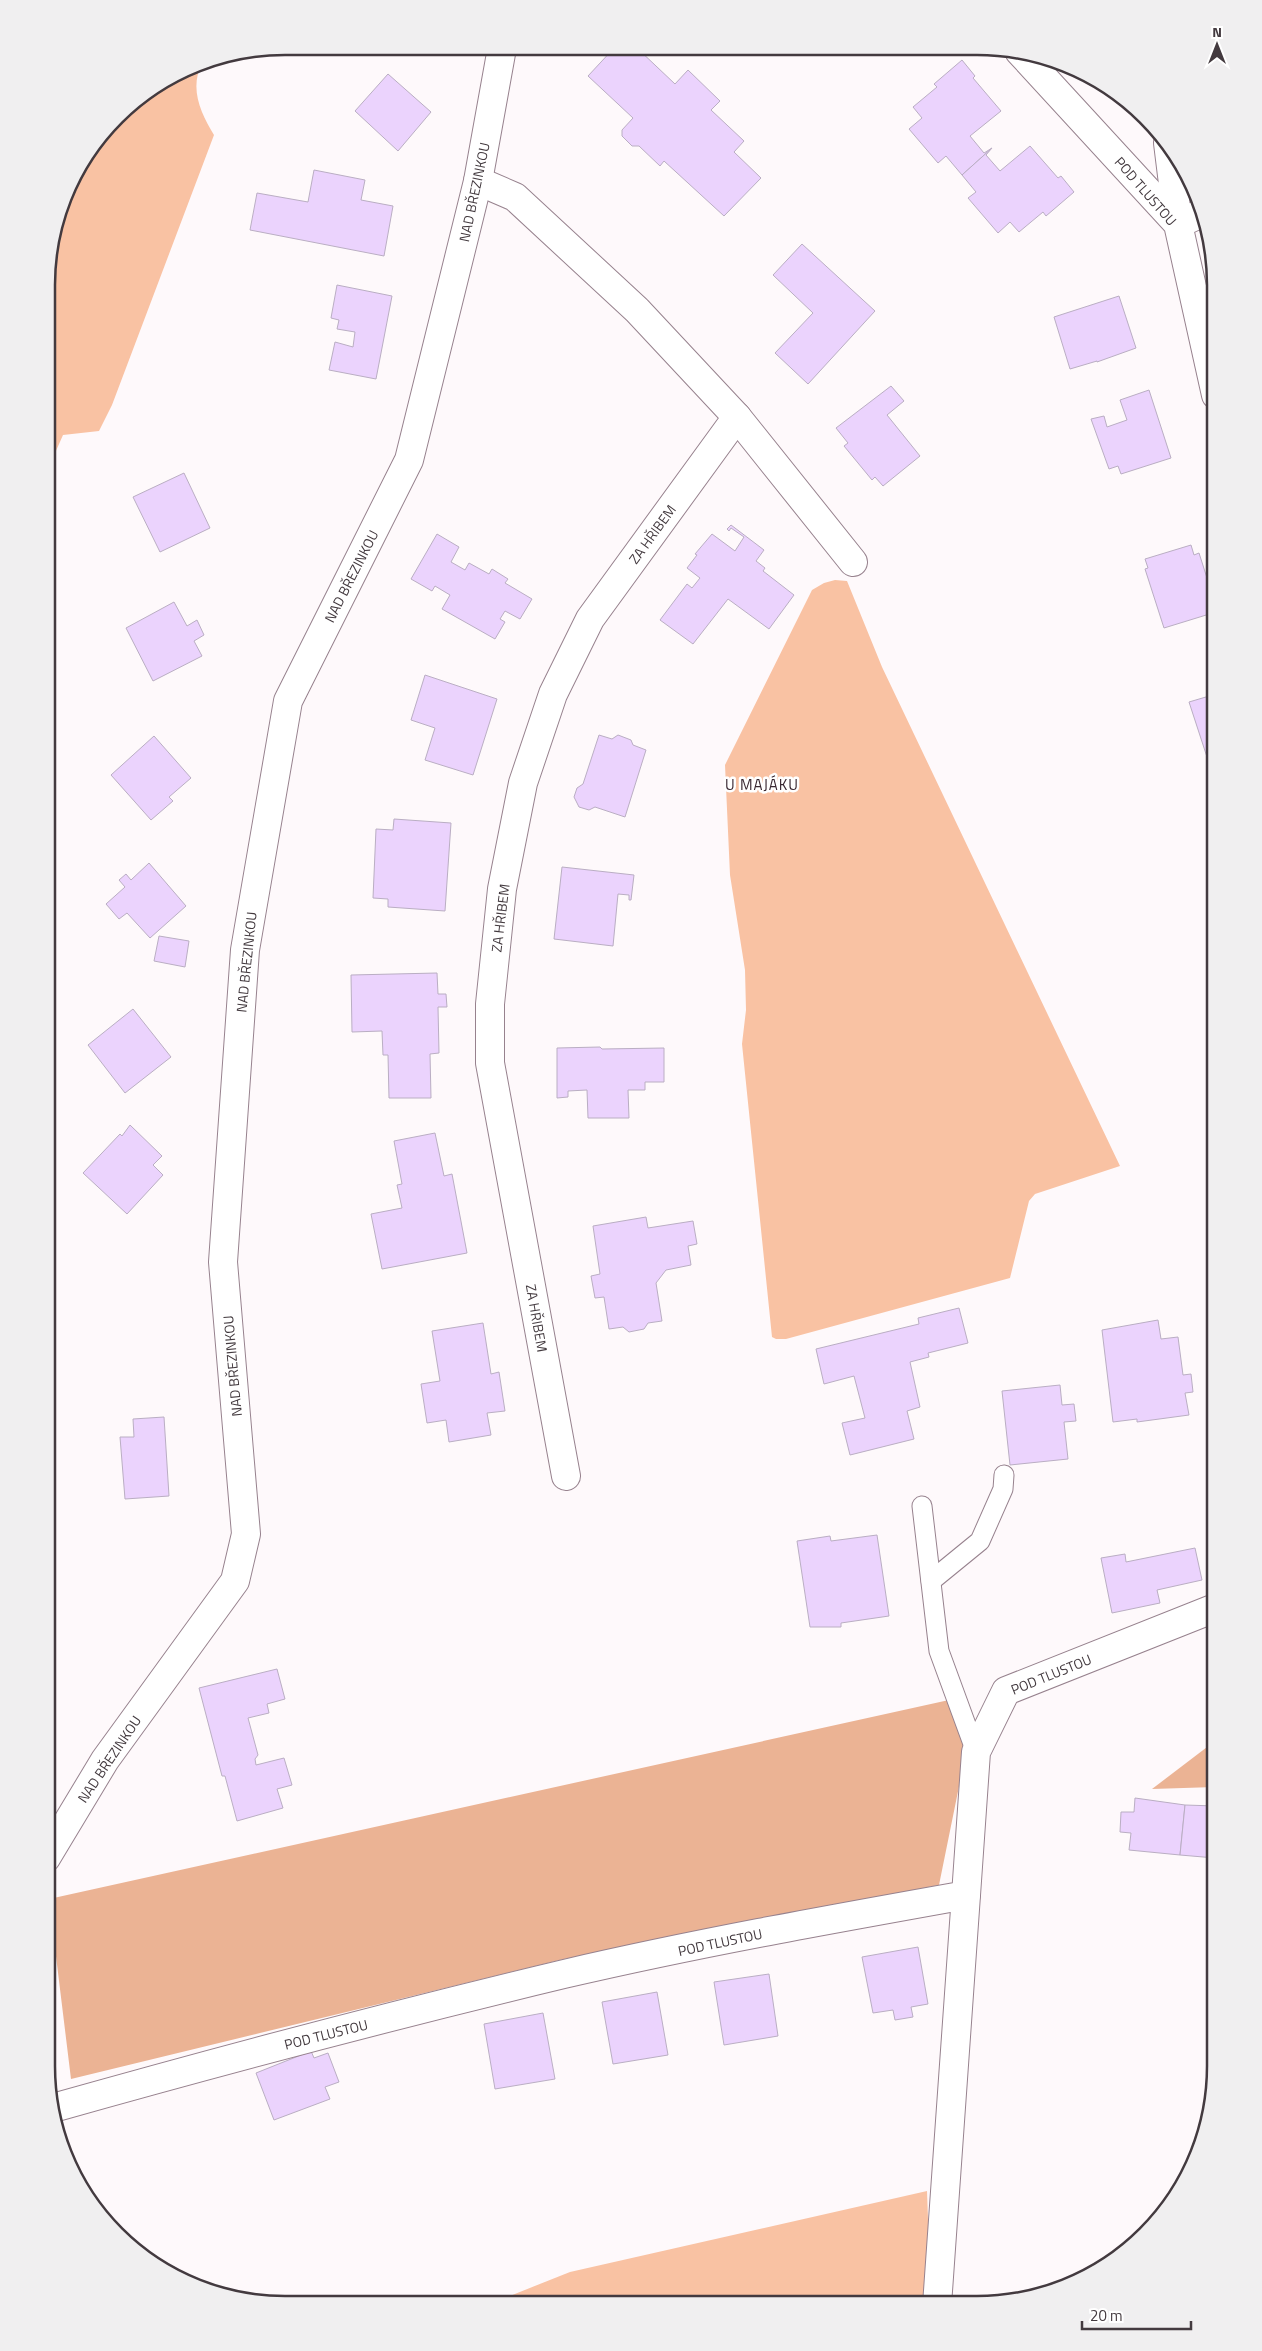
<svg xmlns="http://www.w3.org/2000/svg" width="1262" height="2351" viewBox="0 0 1262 2351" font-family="'Titillium Web',sans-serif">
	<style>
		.green { fill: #f9c2a3 }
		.forest { fill: #ebb394 }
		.building { fill: #ebd3fd; stroke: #baaec3 }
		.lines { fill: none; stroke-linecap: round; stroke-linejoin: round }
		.lane-casing { stroke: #97828e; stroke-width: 21 }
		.street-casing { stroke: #97828e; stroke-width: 30 }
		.lane { stroke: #fff; stroke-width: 19 }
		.street { stroke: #fff; stroke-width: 28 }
		.labels { text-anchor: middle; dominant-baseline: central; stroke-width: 5; stroke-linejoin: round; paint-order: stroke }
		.street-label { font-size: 14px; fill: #433a3f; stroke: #fff }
		.neighbourhood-label { font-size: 15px; letter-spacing: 1px; fill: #382731; stroke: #fff }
		.rim { fill: none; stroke: #433a3f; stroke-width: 2.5 }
	</style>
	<rect width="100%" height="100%" fill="#fef9fb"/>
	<g class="green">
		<path d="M 202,63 C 189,89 201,113 214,135 L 112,405 L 99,431 L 63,435 L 48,469 L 48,254 L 71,179 L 128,106 L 194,64 Z"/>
		<path d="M 835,580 L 847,581 L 882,667 L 1120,1166 L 1035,1194 L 1029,1201 L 1010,1278 L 786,1339 L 776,1339 L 772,1337 L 742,1044 L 746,1010 L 745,970 L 730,875 L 725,765 L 812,590 L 824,583 Z"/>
		<path d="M 927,2191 L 929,2247 L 926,2305 L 492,2303 L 570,2272 Z"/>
	</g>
	<g class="forest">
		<path d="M 949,1700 L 966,1752 L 939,1885 L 564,1959 L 71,2079 L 49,1899 Z"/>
		<path d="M 1215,1741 L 1215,1787 L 1152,1789 Z"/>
	</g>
	<g class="building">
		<path d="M 614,48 L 637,48 L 675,84 L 688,70 L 720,101 L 711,110 L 744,141 L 734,152 L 761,178 L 724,216 L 664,161 L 660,166 L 639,146 L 632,146 L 622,136 L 622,130 L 633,118 L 588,76 Z"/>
		<path d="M 962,60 L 975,76 L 973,78 L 1001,111 L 970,136 L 984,153 L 992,148 L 962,175 L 946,156 L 938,163 L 909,129 L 922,118 L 913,107 L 937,87 L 934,84 Z"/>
		<path d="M 388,74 L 431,112 L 398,151 L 355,111 Z"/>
		<path d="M 1030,146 L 1058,178 L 1061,176 L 1074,192 L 1046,216 L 1043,212 L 1019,232 L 1010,222 L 998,233 L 968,198 L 976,192 L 962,175 L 992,148 L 986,155 L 1000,171 Z"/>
		<path d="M 314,170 L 365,180 L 361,200 L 393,206 L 384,256 L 250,230 L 257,193 L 308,202 Z"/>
		<path d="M 802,244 L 875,311 L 808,384 L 775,353 L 813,313 L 773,275 Z"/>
		<path d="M 337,285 L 392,296 L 376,379 L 329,370 L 335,342 L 353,347 L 355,332 L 337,329 L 339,320 L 331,318 Z"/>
		<path d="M 1119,296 L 1136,348 L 1097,362 L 1097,361 L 1070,369 L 1054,317 Z"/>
		<path d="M 891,386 L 904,401 L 887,415 L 920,456 L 883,486 L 875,477 L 872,480 L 844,446 L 848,443 L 836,428 Z"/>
		<path d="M 1149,390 L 1171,458 L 1121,474 L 1118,466 L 1109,469 L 1091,419 L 1104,416 L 1107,427 L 1127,420 L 1120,400 Z"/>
		<path d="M 184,473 L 210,528 L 160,552 L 133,497 Z"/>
		<path d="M 731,525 L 764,550 L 756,561 L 765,568 L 763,571 L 794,595 L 769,629 L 728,599 L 693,644 L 660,620 L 687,584 L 692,588 L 700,578 L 687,568 L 697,555 L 695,554 L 712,534 L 735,551 L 744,537 L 731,528 L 729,531 L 727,529 Z"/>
		<path d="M 437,534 L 459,547 L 451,562 L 465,570 L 469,563 L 489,574 L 492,569 L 508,579 L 505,583 L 532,599 L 520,619 L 505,611 L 500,619 L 505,622 L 495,639 L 442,609 L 450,595 L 435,586 L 432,591 L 411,579 Z"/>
		<path d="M 1191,545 L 1194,555 L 1199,553 L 1216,606 L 1216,612 L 1164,628 L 1145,569 L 1148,568 L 1145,559 Z"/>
		<path d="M 174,602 L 187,626 L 197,620 L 204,635 L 194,641 L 202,656 L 153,681 L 126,628 Z"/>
		<path d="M 425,675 L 497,699 L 473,775 L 425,760 L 435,728 L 411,720 Z"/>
		<path d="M 1216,694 L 1216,755 L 1207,757 L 1189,702 Z"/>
		<path d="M 599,735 L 612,739 L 618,735 L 631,740 L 633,745 L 646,750 L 625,817 L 595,807 L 589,810 L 579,807 L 574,797 L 577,788 L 583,784 Z"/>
		<path d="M 154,736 L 191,778 L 169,797 L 173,801 L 151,820 L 111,775 Z"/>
		<path d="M 394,819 L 451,823 L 445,911 L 388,907 L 388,899 L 373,898 L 376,829 L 393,830 Z"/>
		<path d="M 149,863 L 186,906 L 150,938 L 127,913 L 119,919 L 106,904 L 125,887 L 119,880 L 126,874 L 131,880 Z"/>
		<path d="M 562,867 L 634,875 L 631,900 L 629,900 L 629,895 L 618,894 L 613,946 L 554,939 Z"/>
		<path d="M 159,936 L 189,941 L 185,967 L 154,961 Z"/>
		<path d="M 437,973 L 438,994 L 446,994 L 447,1007 L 438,1007 L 439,1053 L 430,1054 L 431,1098 L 389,1098 L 388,1055 L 383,1055 L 382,1031 L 352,1032 L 351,975 Z"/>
		<path d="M 133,1009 L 171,1057 L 125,1093 L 88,1045 Z"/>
		<path d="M 600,1047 L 602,1049 L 664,1048 L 664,1082 L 645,1082 L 645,1090 L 628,1090 L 629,1118 L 588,1118 L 587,1090 L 568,1091 L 568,1097 L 557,1098 L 557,1048 Z"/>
		<path d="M 130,1125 L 162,1156 L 153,1165 L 163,1175 L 127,1214 L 83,1173 L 120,1134 L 122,1136 Z"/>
		<path d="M 435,1133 L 444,1176 L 452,1174 L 467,1253 L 382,1269 L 371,1214 L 402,1208 L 397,1185 L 402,1184 L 394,1141 Z"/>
		<path d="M 646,1217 L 648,1228 L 693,1221 L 697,1244 L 688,1246 L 691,1265 L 666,1270 L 656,1283 L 662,1321 L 648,1323 L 644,1329 L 629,1332 L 623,1327 L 609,1329 L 604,1297 L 595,1298 L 591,1276 L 600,1274 L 593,1226 Z"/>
		<path d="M 959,1308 L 968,1343 L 928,1353 L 929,1357 L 910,1362 L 920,1407 L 907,1411 L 914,1439 L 850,1455 L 842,1423 L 865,1418 L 854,1376 L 824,1384 L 816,1349 L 919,1324 L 918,1318 Z"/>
		<path d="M 1158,1320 L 1161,1339 L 1178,1337 L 1183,1375 L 1191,1374 L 1193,1392 L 1185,1393 L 1189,1415 L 1137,1422 L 1137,1419 L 1113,1422 L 1102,1330 Z"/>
		<path d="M 483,1323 L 491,1374 L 499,1372 L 505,1411 L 487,1413 L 491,1435 L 449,1442 L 446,1420 L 427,1423 L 421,1384 L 440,1381 L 432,1331 Z"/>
		<path d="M 1060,1385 L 1062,1405 L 1074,1404 L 1076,1421 L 1064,1422 L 1068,1459 L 1010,1465 L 1002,1391 Z"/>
		<path d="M 164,1417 L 169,1496 L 125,1499 L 120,1437 L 134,1437 L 133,1419 Z"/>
		<path d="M 877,1535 L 889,1616 L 841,1623 L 841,1627 L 810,1627 L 797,1541 L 830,1536 L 831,1541 Z"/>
		<path d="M 1195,1548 L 1202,1580 L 1157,1590 L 1160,1603 L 1112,1613 L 1101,1558 L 1125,1554 L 1126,1562 Z"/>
		<path d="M 277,1669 L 285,1699 L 267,1704 L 269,1713 L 248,1718 L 258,1755 L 255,1759 L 256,1765 L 284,1758 L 292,1785 L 277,1789 L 283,1808 L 237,1821 L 225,1776 L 222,1776 L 199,1688 Z"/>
		<path d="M 1135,1798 L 1185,1805 L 1180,1855 L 1129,1850 L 1131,1833 L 1120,1832 L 1121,1812 L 1134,1812 Z"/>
		<path d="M 1185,1805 L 1215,1806 L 1215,1858 L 1180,1855 Z"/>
		<path d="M 918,1947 L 928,2004 L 911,2007 L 913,2017 L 895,2020 L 893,2010 L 873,2013 L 862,1957 Z"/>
		<path d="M 769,1974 L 778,2036 L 724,2045 L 714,1982 Z"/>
		<path d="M 657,1992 L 668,2055 L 613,2064 L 602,2002 Z"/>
		<path d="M 543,2013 L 555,2079 L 495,2089 L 484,2024 Z"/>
		<path d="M 311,2051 L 314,2058 L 328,2053 L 339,2082 L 325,2087 L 330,2099 L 274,2120 L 256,2073 Z"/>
	</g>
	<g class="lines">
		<defs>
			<g id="lane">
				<path d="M 922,1506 L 939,1651 L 976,1752"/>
				<path d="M 931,1581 L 980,1541 L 1003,1489 L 1004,1475"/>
			</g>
			<g id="street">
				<path d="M 1019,51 L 1178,224 L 1216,395"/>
				<path d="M 1168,143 L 1178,224 L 1204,212"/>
				<path d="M 478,181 L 515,197 L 637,310 L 737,417 L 590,619 L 553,694 L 523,783 L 502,889 L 490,1004 L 490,1063 L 566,1476"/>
				<path d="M 737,417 L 853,562"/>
				<path d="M 46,1858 L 105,1760 L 235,1581 L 246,1534 L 223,1262 L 245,950 L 288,701 L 409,460 L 478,181 L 502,48"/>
				<path d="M 53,2108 C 223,2060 393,2015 564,1974 C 697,1943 832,1919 966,1895 L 976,1752 L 1006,1691 L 1215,1608"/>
				<path d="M 937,2305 L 966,1895"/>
			</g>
		</defs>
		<use href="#lane" class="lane-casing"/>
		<use href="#street" class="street-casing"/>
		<use href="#lane" class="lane"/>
		<use href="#street" class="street"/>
	</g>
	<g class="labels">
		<g class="street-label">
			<text transform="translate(1146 191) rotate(49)">POD TLUSTOU</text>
			<text transform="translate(474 192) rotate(-78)">NAD BŘEZINKOU</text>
			<text transform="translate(652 534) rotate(-54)">ZA HŘIBEM</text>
			<text transform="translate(351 576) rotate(-63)">NAD BŘEZINKOU</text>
			<text transform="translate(500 918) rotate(-83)">ZA HŘIBEM</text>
			<text transform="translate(246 962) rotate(-84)">NAD BŘEZINKOU</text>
			<text transform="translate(537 1318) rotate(80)">ZA HŘIBEM</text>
			<text transform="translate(232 1366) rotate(-95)">NAD BŘEZINKOU</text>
			<text transform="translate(1051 1674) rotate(-22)">POD TLUSTOU</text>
			<text transform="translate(109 1759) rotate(-56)">NAD BŘEZINKOU</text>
			<text transform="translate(720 1942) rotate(-12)">POD TLUSTOU</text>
			<text transform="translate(326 2034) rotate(-14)">POD TLUSTOU</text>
		</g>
		<g class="neighbourhood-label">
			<text x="762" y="784">U MAJÁKU</text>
		</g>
	</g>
	<path d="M0 0H1262V2351H0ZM285 55H977A230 230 0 0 1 1207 285V2066A230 230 0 0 1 977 2296H285A230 230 0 0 1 55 2066V285A230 230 0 0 1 285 55Z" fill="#f0eff0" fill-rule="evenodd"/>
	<path class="rim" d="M285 55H977A230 230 0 0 1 1207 285V2066A230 230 0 0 1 977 2296H285A230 230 0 0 1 55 2066V285A230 230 0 0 1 285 55Z"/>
	<g transform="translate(1217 45)" stroke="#ffffff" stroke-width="4" paint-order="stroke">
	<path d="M0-4L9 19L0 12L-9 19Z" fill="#433a3f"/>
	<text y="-8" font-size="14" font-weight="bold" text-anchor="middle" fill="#433a3f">N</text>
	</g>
	<path d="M1082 2321v8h109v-8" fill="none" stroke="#433a3f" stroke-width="2.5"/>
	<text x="1090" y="2321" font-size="15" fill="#433a3f" stroke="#ffffff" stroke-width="4" paint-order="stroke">20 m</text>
</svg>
